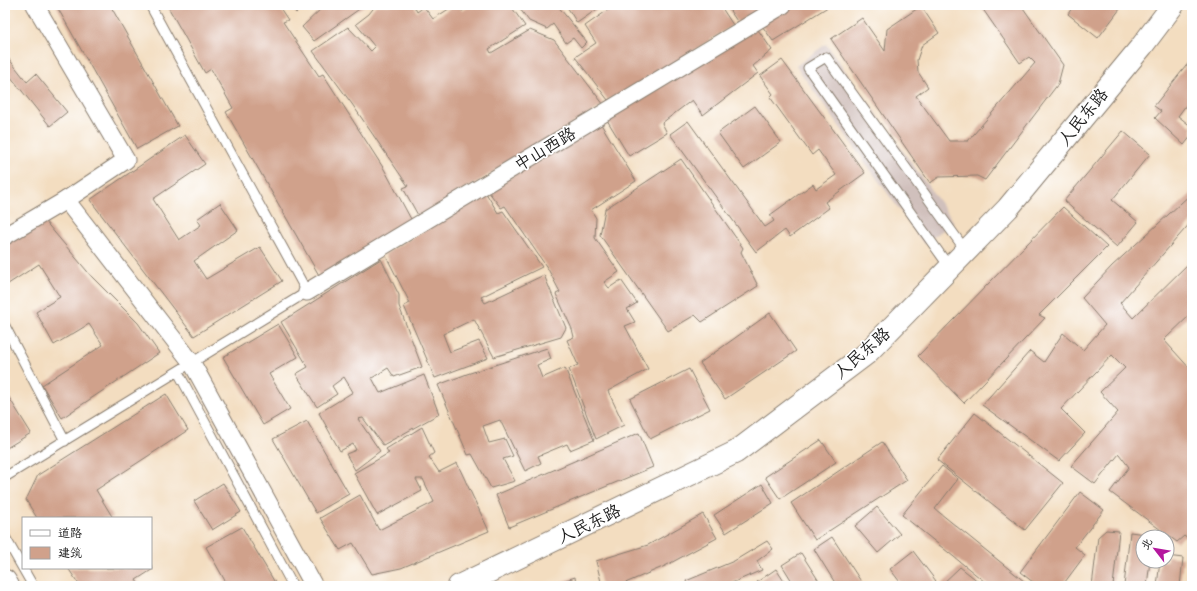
<svg xmlns="http://www.w3.org/2000/svg" width="1197" height="591" viewBox="0 0 1197 591" font-family="Caveat,'LXGW WenKai TC',sans-serif">
	<style>
		.industrial { fill: #d0c0bc }
		.building { fill: #d0a18b }
		.lines { fill: none; stroke-linecap: round; stroke-linejoin: round }
		.lane-casing { stroke: #887c6e; stroke-width: 11 }
		.street-casing { stroke: #887c6e; stroke-width: 19 }
		.secondary-casing { stroke: #887c6e; stroke-width: 24 }
		.primary-casing { stroke: #887c6e; stroke-width: 24 }
		.lane { stroke: #fff; stroke-width: 9 }
		.street { stroke: #fff; stroke-width: 17 }
		.secondary { stroke: #fff; stroke-width: 22 }
		.primary { stroke: #fff; stroke-width: 22 }
		.labels { text-anchor: middle; dominant-baseline: central; stroke-width: 3.5; stroke-linejoin: round; paint-order: stroke }
		.street-label { font-size: 17px; fill: #1c1c1c; stroke: #fff }
	</style>
	<rect width="100%" height="100%" fill="#fff"/>
	<filter id="ink" filterUnits="userSpaceOnUse"><feTurbulence type="fractalNoise" baseFrequency=".025" numOctaves="2"/><feDisplacementMap in="SourceGraphic" scale="8" xChannelSelector="R" yChannelSelector="G"/><feConvolveMatrix kernelMatrix="1 2 1 2 8 2 1 2 1" color-interpolation-filters="sRGB"/></filter>
	<filter id="wash" filterUnits="userSpaceOnUse"><feTurbulence type="fractalNoise" baseFrequency=".012" numOctaves="4" result="noise"/><feDisplacementMap in="SourceGraphic" scale="16" xChannelSelector="R" yChannelSelector="G"/><feGaussianBlur stdDeviation="0.9" result="paint"/><feColorMatrix in="noise" values="0 0 0 0 0 0 0 0 0 0 0 0 0 0 0 0 0 1.4 0 .05"/><feComposite in="paint" operator="in"/></filter>
	<g filter="url(#wash)">
		<rect width="100%" height="100%" fill="#f3ddc0"/>
		<path class="industrial" d="M 826,44 L 954,222 L 924,244 L 796,66 Z"/>
		<g id="blocks">
			<g class="building">
				<path d="M 56,5 L 110,5 L 178,126 L 137,149 Z"/>
				<path d="M 167,5 L 278,5 L 288,20 L 283,22 L 319,76 L 323,74 L 384,169 L 412,221 L 320,277 L 226,112 L 233,108 L 211,69 L 205,73 Z"/>
				<path d="M 290,5 L 305,5 L 296,13 Z"/>
				<path d="M 325,5 L 365,5 L 314,41 L 302,27 Z"/>
				<path d="M 376,5 L 416,5 L 415,8 L 417,12 L 424,7 L 433,19 L 455,5 L 459,5 L 462,11 L 472,5 L 510,5 L 525,26 L 489,49 L 491,53 L 530,30 L 554,40 L 604,105 L 419,217 L 403,188 L 408,186 L 352,104 L 313,51 L 348,27 L 371,51 L 375,47 L 356,24 L 369,14 Z"/>
				<path d="M 517,5 L 557,5 L 587,42 L 581,48 L 573,38 L 566,43 L 553,24 L 547,29 L 529,21 Z"/>
				<path d="M 566,5 L 603,5 L 577,23 Z"/>
				<path d="M 615,5 L 720,5 L 733,25 L 660,73 L 608,100 L 575,57 L 596,43 L 585,26 Z"/>
				<path d="M 726,5 L 769,5 L 739,24 Z"/>
				<path d="M 791,5 L 831,5 L 773,41 L 760,23 Z"/>
				<path d="M 980,5 L 1021,5 L 1063,65 L 1058,84 L 985,180 L 977,176 L 939,177 L 930,183 L 831,39 L 862,18 L 885,51 L 887,29 L 921,6 L 939,33 L 922,45 L 917,60 L 918,72 L 928,87 L 916,96 L 949,141 L 968,141 L 1035,63 L 1029,57 L 1020,63 Z"/>
				<path d="M 1074,5 L 1123,5 L 1098,38 L 1068,14 Z"/>
				<path d="M 756,27 L 772,50 L 753,66 L 758,73 L 703,115 L 692,100 L 662,123 L 667,133 L 629,156 L 607,120 Z"/>
				<path d="M 5,54 L 27,82 L 36,74 L 67,112 L 50,126 L 10,76 L 5,81 Z"/>
				<path d="M 782,60 L 865,173 L 825,202 L 829,208 L 790,237 L 785,230 L 756,252 L 670,134 L 688,121 L 765,227 L 774,221 L 770,215 L 813,184 L 816,189 L 836,175 L 818,150 L 812,155 L 770,97 L 773,94 L 760,76 Z"/>
				<path d="M 1190,61 L 1192,63 L 1192,97 L 1178,116 L 1192,127 L 1192,135 L 1184,145 L 1155,118 L 1161,111 L 1154,106 Z"/>
				<path d="M 755,106 L 781,142 L 744,169 L 718,133 Z"/>
				<path d="M 599,121 L 636,181 L 591,210 L 596,218 L 595,238 L 619,272 L 604,282 L 609,288 L 621,280 L 637,303 L 627,309 L 635,322 L 625,326 L 648,369 L 608,391 L 624,425 L 596,439 L 569,369 L 578,365 L 567,340 L 574,337 L 572,329 L 556,294 L 560,292 L 548,269 L 505,206 L 501,208 L 488,191 Z"/>
				<path d="M 1123,131 L 1150,154 L 1112,200 L 1138,222 L 1117,247 L 1064,201 Z"/>
				<path d="M 185,135 L 205,164 L 153,199 L 179,240 L 201,225 L 197,219 L 220,203 L 238,230 L 194,261 L 206,279 L 260,247 L 282,281 L 194,336 L 90,200 Z"/>
				<path d="M 681,159 L 743,248 L 741,252 L 758,286 L 702,322 L 695,315 L 668,331 L 600,235 L 605,209 Z"/>
				<path d="M 486,193 L 498,213 L 503,211 L 542,267 L 481,297 L 485,303 L 544,275 L 566,328 L 561,337 L 494,357 L 474,319 L 443,334 L 450,352 L 479,341 L 488,358 L 435,378 L 404,306 L 410,303 L 385,254 Z"/>
				<path d="M 1192,193 L 1192,221 L 1120,303 L 1133,318 L 1192,260 L 1192,313 L 1164,340 L 1192,371 L 1192,542 L 1184,536 L 1177,542 L 1110,492 L 1129,467 L 1119,454 L 1095,484 L 1071,466 L 1118,412 L 1100,392 L 1125,368 L 1112,355 L 1061,409 L 1085,433 L 1059,461 L 982,405 L 1030,351 L 1044,362 L 1063,333 L 1083,350 L 1105,325 L 1082,298 L 1112,266 Z"/>
				<path d="M 1063,207 L 1107,247 L 1039,315 L 1045,318 L 964,403 L 918,356 Z"/>
				<path d="M 44,220 L 92,277 L 138,323 L 159,353 L 62,418 L 42,385 L 103,345 L 89,324 L 54,345 L 36,312 L 60,297 L 39,264 L 5,286 L 5,244 Z"/>
				<path d="M 381,259 L 399,295 L 399,306 L 422,367 L 394,377 L 388,368 L 372,378 L 380,393 L 424,375 L 439,414 L 383,445 L 363,418 L 358,419 L 380,451 L 355,470 L 346,454 L 356,450 L 353,444 L 340,451 L 319,413 L 353,392 L 344,377 L 332,386 L 337,394 L 317,407 L 296,374 L 308,367 L 281,322 Z"/>
				<path d="M 770,313 L 796,351 L 725,399 L 700,363 Z"/>
				<path d="M 278,324 L 298,357 L 269,374 L 290,409 L 263,425 L 223,357 Z"/>
				<path d="M 547,348 L 551,359 L 537,365 L 542,378 L 565,368 L 594,440 L 570,450 L 567,444 L 538,456 L 541,463 L 525,471 L 500,420 L 483,426 L 489,443 L 505,439 L 513,456 L 503,459 L 515,481 L 491,488 L 472,454 L 468,455 L 438,385 L 467,374 Z"/>
				<path d="M 689,369 L 710,409 L 650,439 L 630,399 Z"/>
				<path d="M 5,391 L 31,433 L 5,449 Z"/>
				<path d="M 166,394 L 188,430 L 96,490 L 113,518 L 37,518 L 26,500 L 38,475 Z"/>
				<path d="M 975,413 L 1063,483 L 1025,530 L 937,460 Z"/>
				<path d="M 307,421 L 349,494 L 316,513 L 273,439 Z"/>
				<path d="M 422,427 L 434,453 L 429,457 L 439,472 L 457,463 L 489,531 L 401,568 L 372,574 L 353,543 L 340,550 L 320,518 L 360,495 L 379,530 L 434,502 L 423,479 L 416,479 L 422,491 L 377,515 L 354,473 L 389,453 L 386,449 Z"/>
				<path d="M 639,433 L 653,467 L 509,527 L 496,495 Z"/>
				<path d="M 821,440 L 836,462 L 780,499 L 765,477 Z"/>
				<path d="M 882,442 L 907,480 L 815,540 L 791,503 Z"/>
				<path d="M 942,466 L 958,479 L 935,509 L 1030,586 L 990,586 L 902,515 Z"/>
				<path d="M 223,483 L 241,512 L 212,530 L 194,501 Z"/>
				<path d="M 762,484 L 773,503 L 726,533 L 714,515 Z"/>
				<path d="M 1080,492 L 1104,510 L 1075,547 L 1085,555 L 1062,586 L 1038,586 L 1020,572 Z"/>
				<path d="M 877,507 L 900,534 L 878,553 L 855,526 Z"/>
				<path d="M 703,514 L 717,538 L 665,566 L 623,584 L 614,586 L 602,586 L 596,561 L 648,545 Z"/>
				<path d="M 242,527 L 277,586 L 228,586 L 206,547 Z"/>
				<path d="M 1106,530 L 1119,531 L 1113,586 L 1092,586 L 1098,537 Z"/>
				<path d="M 1130,532 L 1153,535 L 1153,537 L 1143,537 L 1143,561 L 1150,561 L 1147,586 L 1124,586 Z"/>
				<path d="M 832,537 L 864,586 L 837,586 L 814,549 Z"/>
				<path d="M 767,541 L 773,549 L 757,561 L 762,570 L 725,586 L 688,586 L 686,581 L 734,561 Z"/>
				<path d="M 913,551 L 936,581 L 930,586 L 903,586 L 890,569 Z"/>
				<path d="M 801,553 L 822,586 L 795,586 L 782,565 Z"/>
				<path d="M 1167,556 L 1183,558 L 1180,586 L 1157,586 L 1160,561 L 1167,561 Z"/>
				<path d="M 151,565 L 153,569 L 136,580 L 140,586 L 80,586 L 68,568 L 151,568 Z"/>
				<path d="M 960,567 L 979,582 L 975,586 L 940,586 Z"/>
				<path d="M 776,569 L 787,586 L 759,586 L 757,582 Z"/>
				<path d="M 575,577 L 576,586 L 549,586 Z"/>
			</g>
		</g>
	</g>
	<g filter="url(#ink)">
		<use href="#blocks" fill-opacity="0" stroke="#887c6e" stroke-width="1"/>
		<g class="lines">
			<defs>
				<g id="lane">
					<path d="M 950,268 L 808,68 L 826,57 L 966,251"/>
					<path d="M 5,326 L 65,441"/>
					<path d="M 178,372 L 293,586"/>
					<path d="M 5,477 L 307,292 L 150,5"/>
					<path d="M 5,537 L 33,586"/>
				</g>
				<g id="street">
					<path d="M 35,5 L 126,160 L 66,200 L 192,363 L 314,586"/>
					<path d="M 5,236 L 66,200"/>
					<path d="M 307,292 L 783,5"/>
				</g>
				<path id="secondary" d="M 459,586 L 736,452 L 866,354 L 1008,208 L 1142,46 L 1173,5"/>
				<path id="primary" d="M 5,581 L 8,586"/>
			</defs>
			<use href="#lane" class="lane-casing"/>
			<use href="#street" class="street-casing"/>
			<use href="#secondary" class="secondary-casing"/>
			<use href="#primary" class="primary-casing"/>
			<use href="#lane" class="lane"/>
			<use href="#street" class="street"/>
			<use href="#secondary" class="secondary"/>
			<use href="#primary" class="primary"/>
		</g>
	</g>
	<g class="labels">
		<g class="street-label">
			<text transform="translate(1083 117) rotate(-51)">人民东路</text>
			<text transform="translate(545 149) rotate(-31)">中山西路</text>
			<text transform="translate(862 353) rotate(-41)">人民东路</text>
			<text transform="translate(589 524) rotate(-26)">人民东路</text>
		</g>
	</g>
	<rect width="1197" height="591" fill="none" stroke="#fff" stroke-width="20"/>
	<rect x="22" y="517" width="130" height="52" fill="#ffffff" stroke="#a4a4a4"/>
	<rect x="30" y="530" width="20" height="6" fill="#ffffff" stroke="#a4a4a4"/>
	<text x="58" y="537" font-size="12" fill="#1c1c1c">道路</text>
	<rect x="30" y="547" width="20" height="12" fill="#d0a18b" stroke="#a4a4a4"/>
	<text x="58" y="557" font-size="12" fill="#1c1c1c">建筑</text>
	<g transform="translate(1155 549) rotate(301)"><circle r="19" fill="#ffffff" stroke="#a4a4a4"/>
	<path d="M0-3L7 15L0 10L-7 15Z" fill="#b5179e"/>
	<text y="-6" font-size="11" font-weight="bold" text-anchor="middle" fill="#1c1c1c">北</text>
	</g>
</svg>
